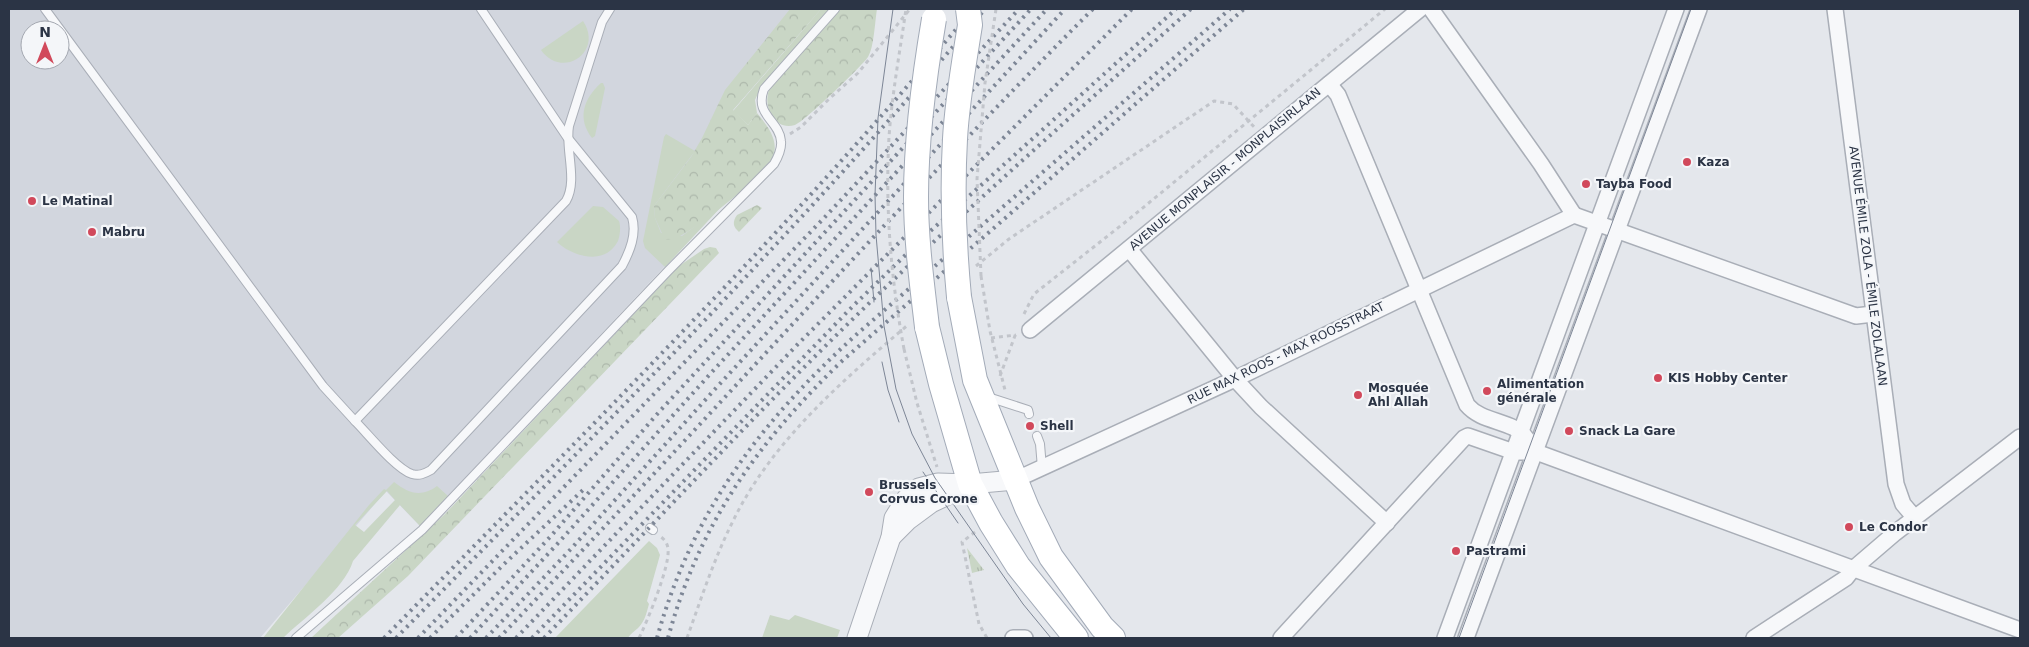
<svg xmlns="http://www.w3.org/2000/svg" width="2029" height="647" viewBox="0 0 2029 647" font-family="'DejaVu Sans',sans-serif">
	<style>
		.built { fill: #d2d6de; fill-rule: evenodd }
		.green { fill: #c9d6c5; fill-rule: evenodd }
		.forest { fill: url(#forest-crowns) }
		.park { fill: url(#park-tufts) }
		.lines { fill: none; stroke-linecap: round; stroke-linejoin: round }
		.service-casing { stroke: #a9aeb7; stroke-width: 10 }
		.minor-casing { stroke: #a9aeb7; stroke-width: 18 }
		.tertiary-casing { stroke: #a9aeb7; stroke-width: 21 }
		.primary-casing { stroke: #a3abb8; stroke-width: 26 }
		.path { stroke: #c2c5cb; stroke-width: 3; stroke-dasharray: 4 4; stroke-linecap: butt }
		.service { stroke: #f7f8fa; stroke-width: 8 }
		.minor { stroke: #f7f8fa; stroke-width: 15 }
		.tertiary { stroke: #f7f8fa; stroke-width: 19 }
		.primary { stroke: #fff; stroke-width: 24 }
		.tram { stroke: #7d8696; stroke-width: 1 }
		.rail { stroke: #7d8696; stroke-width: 4; stroke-dasharray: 2.5 5; stroke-linecap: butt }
		.primary-bridge-casing { stroke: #a3abb8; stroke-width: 26; stroke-linecap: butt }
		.path-bridge { stroke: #c2c5cb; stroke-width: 3; stroke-dasharray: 4 4; stroke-linecap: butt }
		.primary-bridge { stroke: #fff; stroke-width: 24 }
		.poi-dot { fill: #d1495b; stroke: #f4f6f9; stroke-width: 2 }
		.labels { text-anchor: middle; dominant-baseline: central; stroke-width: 4.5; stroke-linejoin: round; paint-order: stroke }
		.poi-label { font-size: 12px; font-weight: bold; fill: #2b3445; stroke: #f4f6f9; text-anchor: start }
		.street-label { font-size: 12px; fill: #2b3445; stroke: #f4f6f9 }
	</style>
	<defs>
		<pattern id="forest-crowns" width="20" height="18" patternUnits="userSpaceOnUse" patternTransform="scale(1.25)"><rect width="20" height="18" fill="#c9d6c5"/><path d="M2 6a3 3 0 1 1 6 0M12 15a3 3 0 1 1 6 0" fill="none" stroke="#adb8ab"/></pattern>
		<pattern id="park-tufts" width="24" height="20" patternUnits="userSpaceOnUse" patternTransform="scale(1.25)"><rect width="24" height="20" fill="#c9d6c5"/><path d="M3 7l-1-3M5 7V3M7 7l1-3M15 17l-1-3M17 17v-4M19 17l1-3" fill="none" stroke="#adb8ab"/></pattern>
	</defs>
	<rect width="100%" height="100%" fill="#e4e7ec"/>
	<path class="built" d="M 9,9 L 821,9 L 733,110 L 732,195 L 420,526 L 386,491 L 260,638 L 9,638 ZM 30,30 L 60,30 L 60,60 L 30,60 Z"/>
	<g class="green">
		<path d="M 821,9 L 831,9 L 761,87 L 755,100 L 757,113 L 748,125 L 733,111 Z"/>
		<path d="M 583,21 C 604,52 562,80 541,50 Z"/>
		<path d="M 601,83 L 603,83 L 605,88 L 595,136 L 592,138 C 577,119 583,99 601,83 Z"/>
		<path d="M 666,134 L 695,151 L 654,206 L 655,218 L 661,233 L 682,236 L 721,207 L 665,267 L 645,248 L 643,241 L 664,137 Z"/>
		<path d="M 593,206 L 603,207 L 619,221 C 621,227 620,235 618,241 C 605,266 573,257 557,242 Z"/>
		<path d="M 394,482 C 408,493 421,498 437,486 L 448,496 L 420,526 L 400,505 L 353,561 C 344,590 305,617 283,638 L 263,638 L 369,505 L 384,489 L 386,490 ZM 387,491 L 395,500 L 364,532 L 355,525 Z"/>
		<path d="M 649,541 L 657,548 L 660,555 L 647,601 L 649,604 C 647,611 645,621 639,627 C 635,631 631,633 628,638 L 555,638 Z"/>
		<path d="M 770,615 L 789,620 L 795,615 L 840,630 L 837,638 L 762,638 Z"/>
	</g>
	<g class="forest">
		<path d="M 790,9 L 821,9 L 733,110 L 748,125 L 757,113 C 766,124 778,138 774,154 C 769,173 699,227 680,236 C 675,239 671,239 665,240 L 655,218 L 654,206 L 691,157 L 702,138 L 725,90 Z"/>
		<path d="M 841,9 L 877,9 C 875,21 874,48 868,57 C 861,67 804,122 795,125 C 785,128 777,124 772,116 C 767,108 766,99 769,90 Z"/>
		<path d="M 757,205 L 762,208 L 739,232 C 733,227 732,222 737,215 Z"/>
		<path d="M 710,247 L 716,248 L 719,253 L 408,576 L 338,638 L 311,638 L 445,514 L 679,266 L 704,249 Z"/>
	</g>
	<path class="park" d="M 967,548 L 984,570 L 972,573 Z"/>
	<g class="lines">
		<defs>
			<g id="service">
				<path d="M 45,9 L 323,386 L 355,421 L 566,201 C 578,180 565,150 569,126 L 602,22 L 610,9"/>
				<path d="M 988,397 L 1028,410 L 1029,414"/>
				<path d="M 355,421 C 368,434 396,469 412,474 C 419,476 424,474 431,470 L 622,266 C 630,251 637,234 632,217 L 567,137 L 481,9"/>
				<path d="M 1037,436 L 1040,444 L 1042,468"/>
				<path d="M 650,528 L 653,530"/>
				<path d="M 296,638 L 422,530 L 668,271 L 774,164 C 778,157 782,149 781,141 C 779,120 754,115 764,89 L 835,9"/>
			</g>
			<g id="minor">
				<path d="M 1431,9 L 1541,164 L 1574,215"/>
				<path d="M 1835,9 L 1896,484 L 1903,504 L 1915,518"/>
				<path d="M 1329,84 L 1338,95 L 1467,405 C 1483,424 1513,419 1527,439"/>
				<path d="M 1129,249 L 1235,379 L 1261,407 L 1387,523"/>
				<path d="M 1030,330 L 1420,9"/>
				<path d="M 1015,480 L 1235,379 L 1574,215 L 1856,316 L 1873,314"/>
				<path d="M 1013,638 L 1025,638"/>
				<path d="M 1281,638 L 1464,438 L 1468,436 L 1514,452 L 1536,452 L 2020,630"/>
				<path d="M 1445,638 L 1676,9"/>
				<path d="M 1466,638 L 1699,9"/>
				<path d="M 1754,638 L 1846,578 L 1853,569 L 1895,533 L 2020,437"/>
			</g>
			<g id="tertiary">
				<path d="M 891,537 L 908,520 L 931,503 L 969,485"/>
				<path d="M 857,638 L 891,537 L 894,518 L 906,499 L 919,488 L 938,483 L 970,484 L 1015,480"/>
			</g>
			<g id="primary">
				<path d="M 959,297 L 975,380 L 1027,508 L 1051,557 L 1102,627 L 1113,638"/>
				<path d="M 927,327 L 941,384 L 970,484 L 991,523 L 1018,566 L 1076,638"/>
			</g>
		</defs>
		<use href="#service" class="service-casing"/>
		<use href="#minor" class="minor-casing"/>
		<use href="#tertiary" class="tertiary-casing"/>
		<use href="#primary" class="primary-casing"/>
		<g class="path">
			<path d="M 790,134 L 801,127 L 829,99 L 858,73 L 910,9"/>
			<path d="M 976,266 L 1009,239 L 1214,101 L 1233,104 L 1255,128"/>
			<path d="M 981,276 L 990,331 L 1005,390"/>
			<path d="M 1024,314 L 1034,294 L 1128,220 L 1385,9"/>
			<path d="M 991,338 L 1016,335"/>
			<path d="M 904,349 L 917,403 L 937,467"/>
			<path d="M 1000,376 L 1016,333"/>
			<path d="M 975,532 L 962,542 L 979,624 L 987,638"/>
			<path d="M 639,638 C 647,622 670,566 668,550 C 668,544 665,540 661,537"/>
			<path d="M 687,638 C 701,599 714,559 733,521 C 772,441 842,381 909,324"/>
		</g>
		<use href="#service" class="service"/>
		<use href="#minor" class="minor"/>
		<use href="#tertiary" class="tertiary"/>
		<use href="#primary" class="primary"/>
		<g class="tram">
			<path d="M 893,9 L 878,118 L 875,195 L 876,235 L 884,326 L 896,389 L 912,434 L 935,478 L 1023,604 L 1051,638"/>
			<path d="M 871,268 L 874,302"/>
			<path d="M 882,362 L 888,390 L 899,422"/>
			<path d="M 923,472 L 958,523"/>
			<path d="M 1459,638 L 1691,9"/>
		</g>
		<g class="rail">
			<path d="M 384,638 C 584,433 789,230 973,9"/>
			<path d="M 396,638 C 597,433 800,229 985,9"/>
			<path d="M 418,638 L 824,218 L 1019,9"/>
			<path d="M 430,638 L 503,565 L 583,490"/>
			<path d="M 456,638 L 550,537 L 659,412 L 1031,9"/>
			<path d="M 470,638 L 560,541 L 711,373 L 1047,9"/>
			<path d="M 486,638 L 569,551 L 716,388 L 1065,9"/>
			<path d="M 499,638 C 699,430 889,213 1093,9"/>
			<path d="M 516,638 L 797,345 L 1132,9"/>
			<path d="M 532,638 L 852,307 L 926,235 L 1176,9"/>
			<path d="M 544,638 C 649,529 751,418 860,312 C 967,208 1080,109 1191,9"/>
			<path d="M 657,638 C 692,512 761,421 857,334 L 1230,9"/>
			<path d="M 668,638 C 699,524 758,442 842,361 L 1244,9"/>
		</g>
		<defs>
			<g id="primary-bridge">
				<path d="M 959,297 C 954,244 952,192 955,139 C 957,101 964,63 970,25 L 968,9"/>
				<path d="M 927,327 C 922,284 916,241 916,197 C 916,137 924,78 934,19"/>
			</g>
		</defs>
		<use href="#primary-bridge" class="primary-bridge-casing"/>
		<g class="path-bridge">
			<path d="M 981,276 L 977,179 L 985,83 L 996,9"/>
			<path d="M 904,349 C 891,279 885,209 889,137 C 892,94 900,51 906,9"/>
		</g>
		<use href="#primary-bridge" class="primary-bridge"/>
	</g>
	<g class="poi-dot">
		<circle cx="1687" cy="162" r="5"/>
		<circle cx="1586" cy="184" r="5"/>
		<circle cx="32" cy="201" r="5"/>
		<circle cx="92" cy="232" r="5"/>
		<circle cx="1658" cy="378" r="5"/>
		<circle cx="1487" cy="391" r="5"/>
		<circle cx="1358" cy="395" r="5"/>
		<circle cx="1030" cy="426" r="5"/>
		<circle cx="1569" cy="431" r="5"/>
		<circle cx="869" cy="492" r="5"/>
		<circle cx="1849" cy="527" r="5"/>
		<circle cx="1456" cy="551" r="5"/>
	</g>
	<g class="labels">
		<g class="poi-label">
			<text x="1697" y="162">Kaza</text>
			<text x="1596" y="184">Tayba Food</text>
			<text x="42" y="201">Le Matinal</text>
			<text x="102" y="232">Mabru</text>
			<text x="1668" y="378">KIS Hobby Center</text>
			<text x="1497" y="384">Alimentation<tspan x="1497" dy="14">générale</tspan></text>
			<text x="1368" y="388">Mosquée<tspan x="1368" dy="14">Ahl Allah</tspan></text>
			<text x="1040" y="426">Shell</text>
			<text x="1579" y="431">Snack La Gare</text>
			<text x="879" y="485">Brussels<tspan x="879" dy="14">Corvus Corone</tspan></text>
			<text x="1859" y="527">Le Condor</text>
			<text x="1466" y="551">Pastrami</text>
		</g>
		<g class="street-label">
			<text transform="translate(1225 169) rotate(-40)">AVENUE MONPLAISIR - MONPLAISIRLAAN</text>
			<text transform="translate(1868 266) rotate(83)">AVENUE ÉMILE ZOLA - ÉMILE ZOLALAAN</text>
			<text transform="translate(1286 353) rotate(-26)">RUE MAX ROOS - MAX ROOSSTRAAT</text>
		</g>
	</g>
	<rect width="2029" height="647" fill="none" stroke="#2b3445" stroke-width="20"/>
	<g transform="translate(45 45)"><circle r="24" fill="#f4f6f9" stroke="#a4a8b1"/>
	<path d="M0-4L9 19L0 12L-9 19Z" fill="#d1495b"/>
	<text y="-8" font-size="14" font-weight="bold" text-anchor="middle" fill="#2b3445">N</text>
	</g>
</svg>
